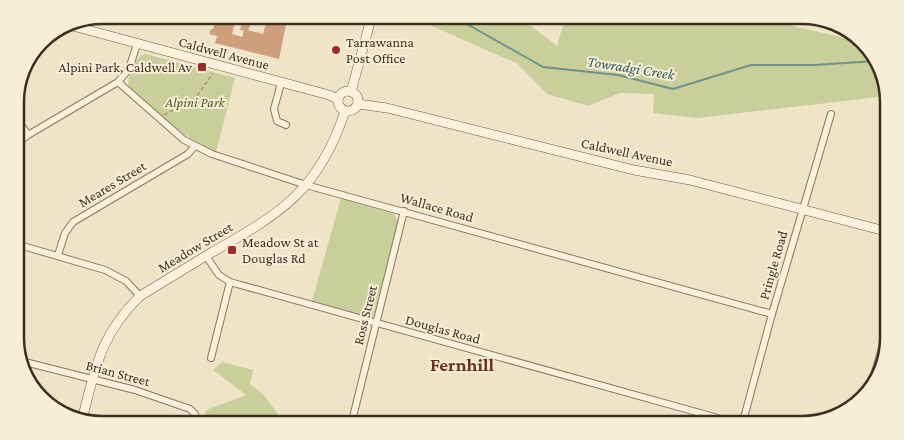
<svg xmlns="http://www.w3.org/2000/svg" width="904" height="440" viewBox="0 0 904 440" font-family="'Crimson Pro',serif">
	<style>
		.green { fill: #c9cf9b }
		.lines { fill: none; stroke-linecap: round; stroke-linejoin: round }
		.stream { stroke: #6f938a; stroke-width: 2 }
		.building { fill: #cf9f7d }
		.minor-casing { stroke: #8d765c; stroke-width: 8 }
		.secondary-casing { stroke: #6f573f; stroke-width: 10 }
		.path { stroke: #8d765c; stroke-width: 1; stroke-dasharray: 4 2.5; stroke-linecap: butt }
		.minor { stroke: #faf1dc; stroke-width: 6 }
		.secondary { stroke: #faf1dc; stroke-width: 9 }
		.poi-dot { fill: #9e2a2b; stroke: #f7eed8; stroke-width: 2 }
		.labels { text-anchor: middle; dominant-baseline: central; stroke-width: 4; stroke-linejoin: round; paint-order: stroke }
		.poi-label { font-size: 14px; fill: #3d2e20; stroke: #f7eed8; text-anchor: start }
		.street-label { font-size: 14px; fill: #3d2e20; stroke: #f7eed8 }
		.park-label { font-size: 14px; font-style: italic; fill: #4d5a26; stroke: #f7eed8 }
		.water-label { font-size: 15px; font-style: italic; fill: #2f5d5a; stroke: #f7eed8 }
		.district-label { font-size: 19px; font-weight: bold; fill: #6b2e1e; stroke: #f7eed8 }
		.rim { fill: none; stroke: #3d2e20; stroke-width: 2.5 }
	</style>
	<rect width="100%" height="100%" fill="#f0e4c8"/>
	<g class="green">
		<path d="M 407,15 L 517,15 L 557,46 L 566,15 L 787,15 L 784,24 L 863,42 L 871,49 L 888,91 L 888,96 L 697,118 L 653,113 L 654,94 L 620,93 L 588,106 L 547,94 L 518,64 Z"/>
		<path d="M 146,54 L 235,78 L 216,152 C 182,138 156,111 129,87 C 126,78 135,55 146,54 Z"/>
		<path d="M 341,198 L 394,214 L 398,222 L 373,319 L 312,301 Z"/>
		<path d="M 222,362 L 253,370 L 250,384 L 263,394 L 278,414 L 274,420 L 275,425 L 202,425 L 206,410 L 246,395 L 213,370 Z"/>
	</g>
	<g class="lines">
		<path class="stream" d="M 451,15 L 543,67 L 618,75 L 673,89 L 751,65 L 814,65 L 876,61"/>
	</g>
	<path class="building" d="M 217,15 L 237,15 L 232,34 L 242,37 L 244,31 L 240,30 L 244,15 L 256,17 L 254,25 L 251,24 L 248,30 L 263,34 L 268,15 L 288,15 L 279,59 L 215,43 L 217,36 L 209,34 L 211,29 L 213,29 Z"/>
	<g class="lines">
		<defs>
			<g id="minor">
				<path d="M 118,82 L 184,140 L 212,154 L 306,185 L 772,314"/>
				<path d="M 281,83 L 274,109 L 277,121 L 286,125"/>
				<path d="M 15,116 L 28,135"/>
				<path d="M 15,145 L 28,135 L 118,82 L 129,69 L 137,44"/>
				<path d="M 16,244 L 105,270 L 126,281 L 140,296"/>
				<path d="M 58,255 L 65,233 L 73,222 L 188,154 L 194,147"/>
				<path d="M 206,256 L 219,275 L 230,282 L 743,425"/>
				<path d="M 211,358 L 230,282"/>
				<path d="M 21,361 L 135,390 L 190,409 L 195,414 L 195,425"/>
				<path d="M 871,386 L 889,324"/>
				<path d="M 274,420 L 293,425"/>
				<path d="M 351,425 L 404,211"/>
				<path d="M 742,425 L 772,314 L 831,114"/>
			</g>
			<g id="secondary">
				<path d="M 73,26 L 329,95 L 338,99"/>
				<circle cx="348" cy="101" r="10"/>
				<path d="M 351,92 L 372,15"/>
				<path d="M 358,104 L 387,108 L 634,170 L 690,180 L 889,232"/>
				<path d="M 82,420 C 95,369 100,335 140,296 C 163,282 186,268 209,254 C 278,215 319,192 345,111"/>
			</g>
		</defs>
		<use href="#minor" class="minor-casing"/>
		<use href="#secondary" class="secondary-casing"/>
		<path class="path" d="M 164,115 L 195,99 L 213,73"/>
		<use href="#minor" class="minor"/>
		<use href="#secondary" class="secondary"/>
	</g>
	<g class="poi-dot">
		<circle cx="336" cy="50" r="5"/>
		<rect x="197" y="62" width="10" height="10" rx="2.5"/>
		<rect x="227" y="245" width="10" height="10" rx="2.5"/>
	</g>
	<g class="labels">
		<g class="poi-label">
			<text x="346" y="42">Tarrawanna<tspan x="346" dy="16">Post Office</tspan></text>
			<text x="192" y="67" text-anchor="end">Alpini Park, Caldwell Av</text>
			<text x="242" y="242">Meadow St at<tspan x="242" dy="16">Douglas Rd</tspan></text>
		</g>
		<g class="street-label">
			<text transform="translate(224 53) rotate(15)">Caldwell Avenue</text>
			<text transform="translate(627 152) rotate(12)">Caldwell Avenue</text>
			<text transform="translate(112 184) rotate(-31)">Meares Street</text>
			<text transform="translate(437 207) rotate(16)">Wallace Road</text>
			<text transform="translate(195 247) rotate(-31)">Meadow Street</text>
			<text transform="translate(773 265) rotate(-74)">Pringle Road</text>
			<text transform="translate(365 315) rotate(-76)">Ross Street</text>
			<text transform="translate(443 329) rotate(15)">Douglas Road</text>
			<text transform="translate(118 373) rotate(15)">Brian Street</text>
		</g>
		<g class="park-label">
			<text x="195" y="102">Alpini Park</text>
		</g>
		<g class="water-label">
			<text transform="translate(631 68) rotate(9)">Towradgi Creek</text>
		</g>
		<g class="district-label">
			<text x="462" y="364">Fernhill</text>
		</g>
	</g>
	<path d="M0 0H904V440H0ZM102 24H802A78 78 0 0 1 880 102V338A78 78 0 0 1 802 416H102A78 78 0 0 1 24 338V102A78 78 0 0 1 102 24Z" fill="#f7eed8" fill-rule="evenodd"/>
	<path class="rim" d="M102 24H802A78 78 0 0 1 880 102V338A78 78 0 0 1 802 416H102A78 78 0 0 1 24 338V102A78 78 0 0 1 102 24Z"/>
</svg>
